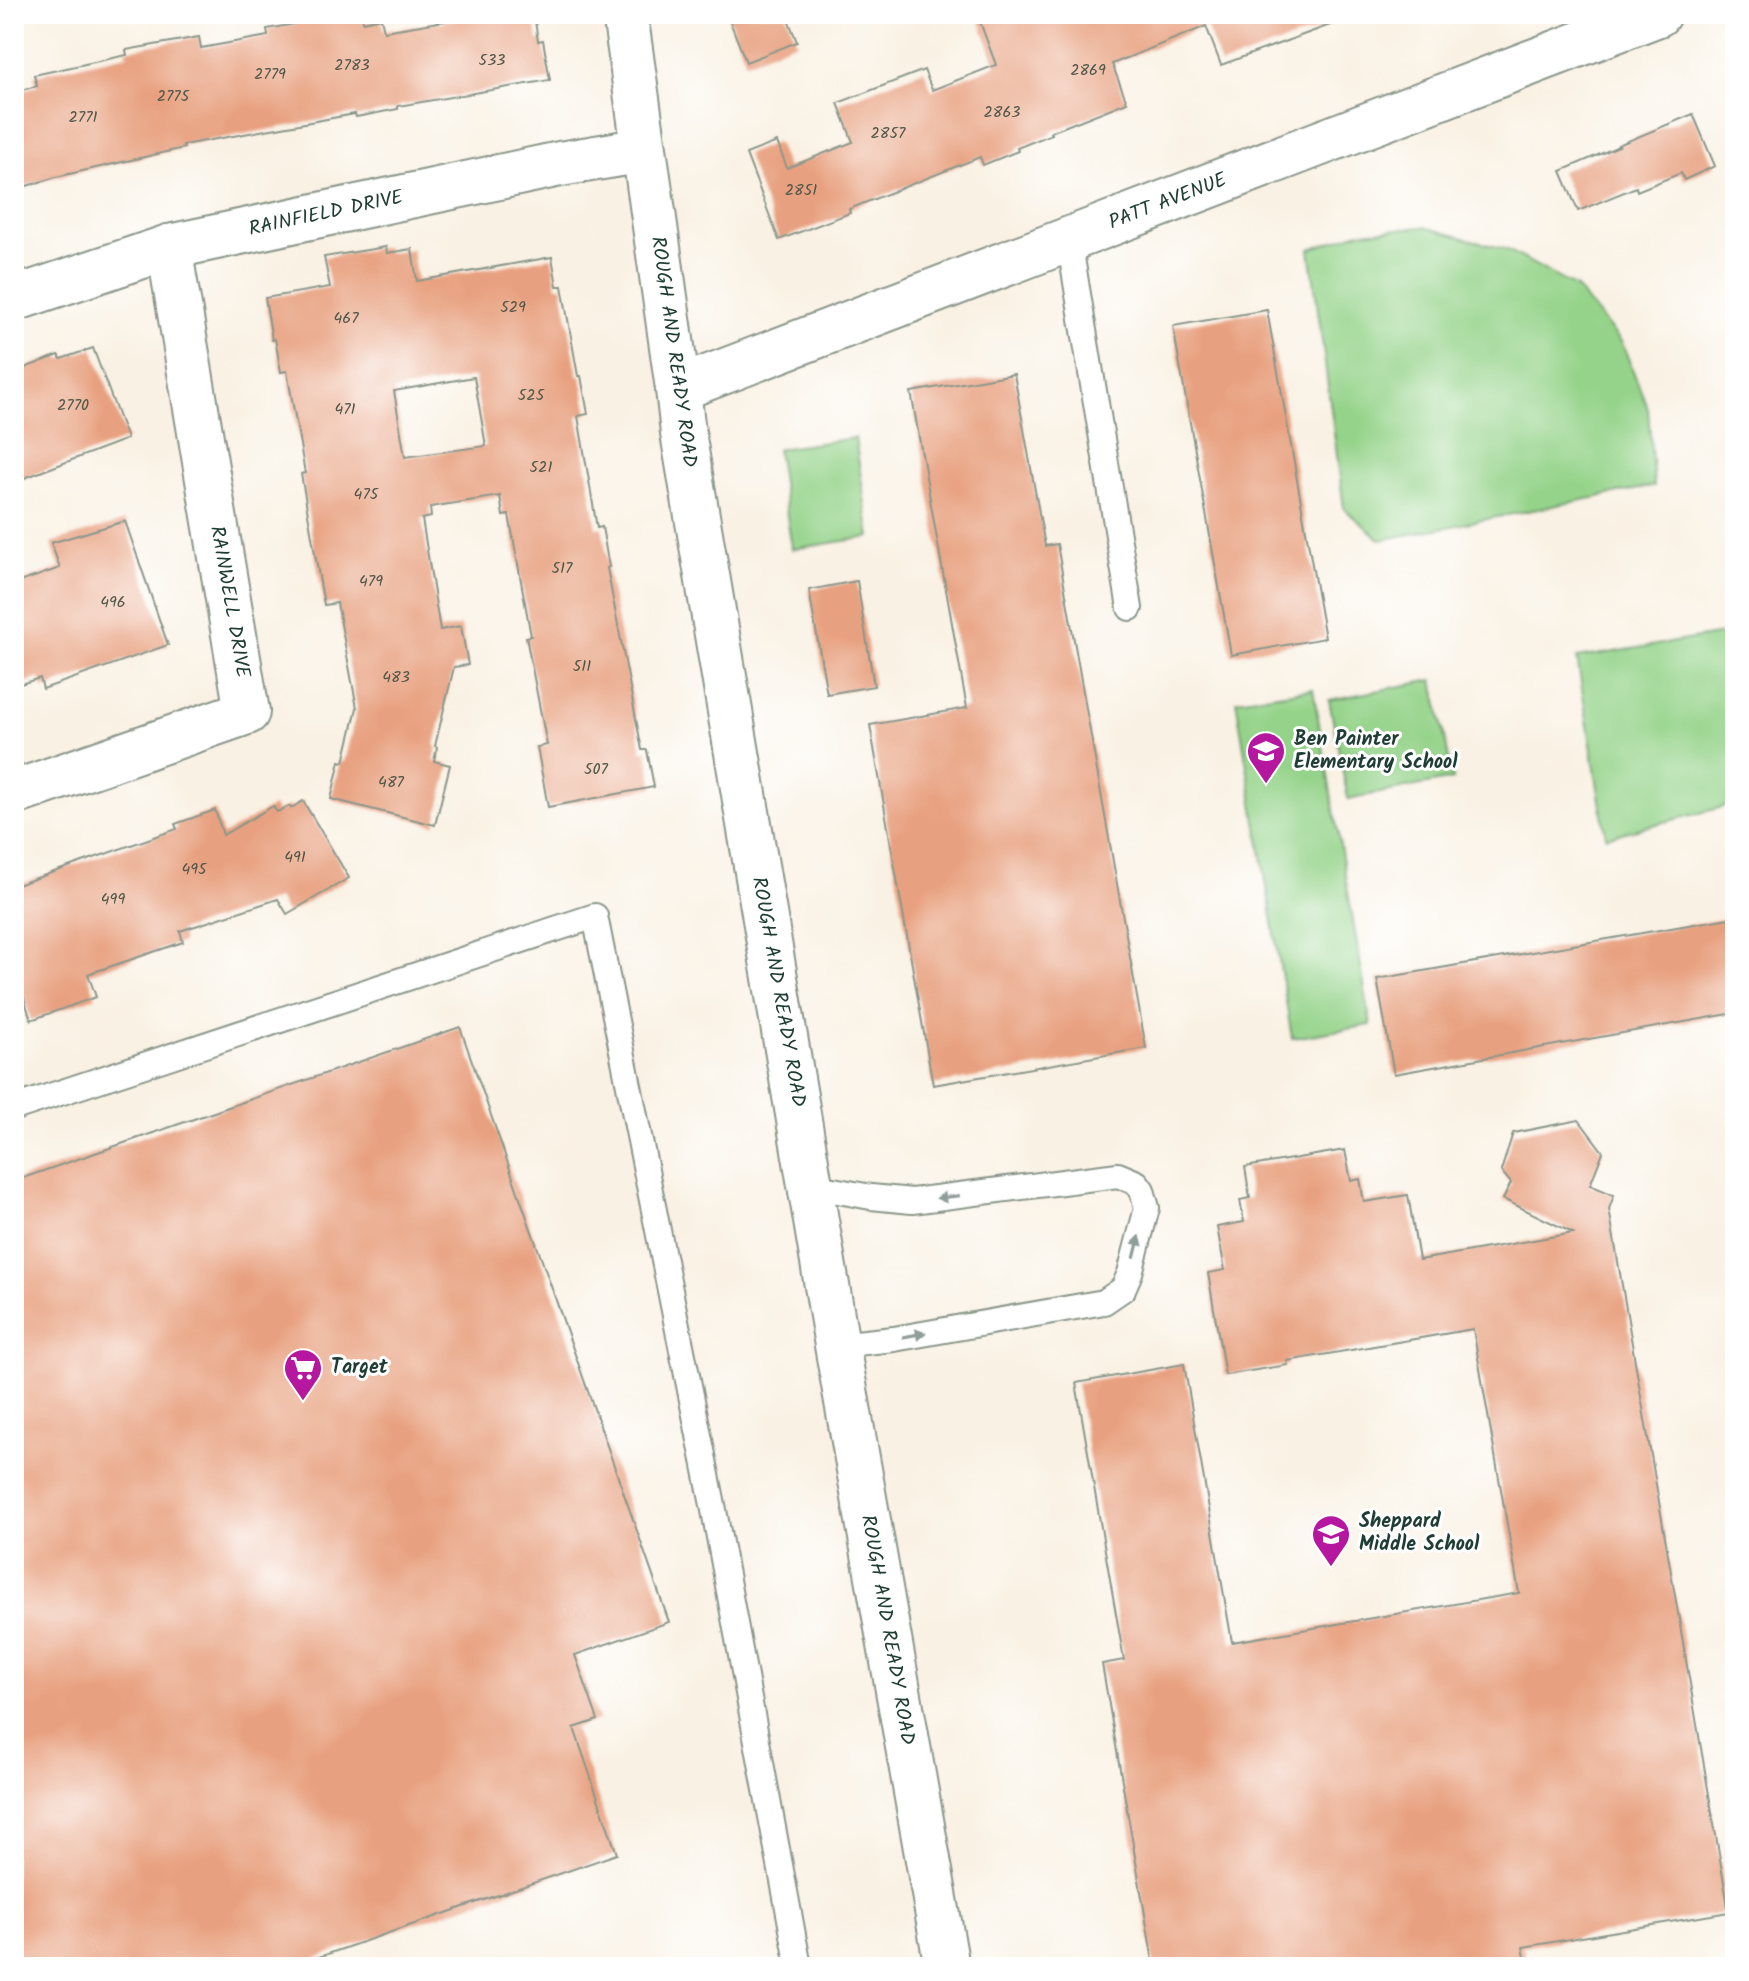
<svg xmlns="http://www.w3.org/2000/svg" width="1749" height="1981" viewBox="0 0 1749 1981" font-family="Kalam,sans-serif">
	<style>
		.green { fill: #94d389; stroke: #5a885e; stroke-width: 2 }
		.building { fill: #e8a180; fill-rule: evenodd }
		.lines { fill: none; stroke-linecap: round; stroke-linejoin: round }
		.service-casing { stroke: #8c978c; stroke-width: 28 }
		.minor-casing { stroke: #8c978c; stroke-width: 48 }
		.service { stroke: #fff; stroke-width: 24 }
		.minor { stroke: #fff; stroke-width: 44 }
		.oneway { fill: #8f9e9a }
		.labels { text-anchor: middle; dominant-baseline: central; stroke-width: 6; stroke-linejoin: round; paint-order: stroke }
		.number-label { font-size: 16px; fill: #515647 }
		.street-label { font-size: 20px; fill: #1f3d34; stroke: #fff }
		.poi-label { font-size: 20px; font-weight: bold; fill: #1f3d34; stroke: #fff; text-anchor: start }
	</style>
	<rect width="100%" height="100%" fill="#fff"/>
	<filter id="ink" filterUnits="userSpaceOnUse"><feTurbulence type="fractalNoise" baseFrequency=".0125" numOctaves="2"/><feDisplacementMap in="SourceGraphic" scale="16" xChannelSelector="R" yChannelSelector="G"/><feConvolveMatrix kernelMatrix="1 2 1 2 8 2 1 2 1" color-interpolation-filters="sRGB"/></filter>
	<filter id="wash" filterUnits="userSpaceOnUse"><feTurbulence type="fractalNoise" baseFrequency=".006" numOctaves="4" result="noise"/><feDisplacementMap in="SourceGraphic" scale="32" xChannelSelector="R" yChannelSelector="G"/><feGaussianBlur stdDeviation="1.8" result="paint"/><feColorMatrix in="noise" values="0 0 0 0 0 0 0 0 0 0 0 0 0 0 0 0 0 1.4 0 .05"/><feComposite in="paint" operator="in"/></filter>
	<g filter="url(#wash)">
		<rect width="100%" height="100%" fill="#f9f1e3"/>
		<g class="green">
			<path d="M 1424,227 L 1508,250 L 1576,288 L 1622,343 L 1648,409 L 1654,486 L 1381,540 L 1344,509 L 1310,249 L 1359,232 Z"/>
			<path d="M 855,438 L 870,537 L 792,549 L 777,449 Z"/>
			<path d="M 1735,632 L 1735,804 L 1606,837 L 1577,658 Z"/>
			<path d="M 1433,680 L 1453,779 L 1348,799 L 1329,700 Z"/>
			<path d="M 1313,689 L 1371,1025 L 1292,1038 L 1236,700 Z"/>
		</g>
		<g id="blocks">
			<g class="building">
				<path d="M 348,14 L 362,14 L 363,22 L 381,18 L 384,31 L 487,14 L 534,14 L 538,41 L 543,40 L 550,80 L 398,106 L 398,109 L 356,117 L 355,114 L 183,145 L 184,148 L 56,177 L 14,190 L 14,92 L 37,86 L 34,75 L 127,55 L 126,50 L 199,37 L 201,48 L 268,36 L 267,29 Z"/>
				<path d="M 727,14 L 786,14 L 797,42 L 746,62 Z"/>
				<path d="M 977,14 L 1349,14 L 1349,18 L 1221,65 L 1206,26 L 1112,64 L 1127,102 L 1051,132 L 1052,134 L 1017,148 L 1018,151 L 983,165 L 980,157 L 849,209 L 850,213 L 779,240 L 746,154 L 777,142 L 787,168 L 853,142 L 838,103 L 924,70 L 932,90 L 996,65 Z"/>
				<path d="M 1693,114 L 1715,166 L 1684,180 L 1681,173 L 1637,191 L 1636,187 L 1578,211 L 1561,171 L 1619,146 L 1618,145 Z"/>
				<path d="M 386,247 L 387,253 L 412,249 L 417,281 L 552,257 L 557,286 L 562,286 L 578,376 L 581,376 L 588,414 L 578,416 L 597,528 L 602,527 L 609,567 L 607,568 L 642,750 L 647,750 L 654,787 L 548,807 L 537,747 L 547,745 L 526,637 L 531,636 L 509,515 L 503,516 L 500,496 L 430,507 L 431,517 L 422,519 L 440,630 L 461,626 L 468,665 L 454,667 L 435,746 L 437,747 L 434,761 L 450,765 L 435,825 L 331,799 L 340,761 L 344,762 L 357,708 L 337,603 L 324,605 L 301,474 L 305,473 L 287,371 L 281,372 L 275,339 L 272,340 L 265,298 L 330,287 L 324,257 ZM 474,377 L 486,446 L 405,457 L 394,391 Z"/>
				<path d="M 1267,310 L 1325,638 L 1231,655 L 1173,326 Z"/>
				<path d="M 93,348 L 127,439 L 14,482 L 14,372 L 59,355 L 61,359 Z"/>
				<path d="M 1014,374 L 1045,546 L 1057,544 L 1146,1048 L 933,1085 L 870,725 L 967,708 L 911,392 Z"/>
				<path d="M 125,521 L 168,645 L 43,689 L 40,678 L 14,686 L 14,584 L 60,568 L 51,543 Z"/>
				<path d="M 857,581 L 874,686 L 827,694 L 809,590 Z"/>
				<path d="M 303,801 L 349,878 L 287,914 L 278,899 L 180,931 L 183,942 L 88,974 L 96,997 L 31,1020 L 22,992 L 14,995 L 14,886 L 177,829 L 175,824 L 215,810 L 223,835 L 273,806 L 277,812 L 289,806 L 291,808 Z"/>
				<path d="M 1735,917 L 1735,1013 L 1394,1074 L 1377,979 Z"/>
				<path d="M 460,1027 L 669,1622 L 575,1655 L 598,1720 L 574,1728 L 617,1854 L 290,1967 L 14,1967 L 14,1181 Z"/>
				<path d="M 1579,1120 L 1603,1152 L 1590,1185 L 1614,1195 L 1609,1209 L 1729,1912 L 1523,1947 L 1527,1967 L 1154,1967 L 1102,1664 L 1124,1660 L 1076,1383 L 1184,1364 L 1232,1642 L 1519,1593 L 1473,1329 L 1287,1361 L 1288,1365 L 1225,1375 L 1208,1273 L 1225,1270 L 1217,1227 L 1244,1222 L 1240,1200 L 1250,1198 L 1245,1167 L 1345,1150 L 1351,1181 L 1360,1179 L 1364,1202 L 1408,1195 L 1419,1260 L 1573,1233 L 1503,1199 L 1511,1183 L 1501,1171 L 1513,1133 Z"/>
			</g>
		</g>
	</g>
	<g filter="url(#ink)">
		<use href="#blocks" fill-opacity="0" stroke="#8c978c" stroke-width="2"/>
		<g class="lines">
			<defs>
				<g id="service">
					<path d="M 1069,240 L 1130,608"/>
					<path d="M 14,1108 L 595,916 L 713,1505 L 799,1967"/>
					<path d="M 811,1186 L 871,1197 L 912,1201 L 1118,1175 L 1137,1183 L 1142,1190 L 1147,1208 L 1130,1273 L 1123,1289 L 1104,1302 L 894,1339 L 837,1345"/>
				</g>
				<g id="minor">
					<path d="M 625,14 L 678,389 L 683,433 L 837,1345 L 947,1967"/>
					<path d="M 14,299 L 169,247 L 560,164 L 644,150"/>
					<path d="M 678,389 L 1658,14"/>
					<path d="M 14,793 L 247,712 L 169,247"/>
				</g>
			</defs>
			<use href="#service" class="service-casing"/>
			<use href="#minor" class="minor-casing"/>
			<use href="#service" class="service"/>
			<use href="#minor" class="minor"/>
		</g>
		<defs><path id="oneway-solid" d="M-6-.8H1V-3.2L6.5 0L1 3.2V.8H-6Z" transform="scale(2)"/></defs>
		<g class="oneway">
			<use href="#oneway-solid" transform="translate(948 1197) rotate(173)"/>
			<use href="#oneway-solid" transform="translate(1137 1247) rotate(-76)"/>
			<use href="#oneway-solid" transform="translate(914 1335) rotate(-10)"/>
		</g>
	</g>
	<defs>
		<symbol id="school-pin" viewBox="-11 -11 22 30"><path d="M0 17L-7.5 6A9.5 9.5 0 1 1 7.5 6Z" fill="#b5179e" stroke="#fff"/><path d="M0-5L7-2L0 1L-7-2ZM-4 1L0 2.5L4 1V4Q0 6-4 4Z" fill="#fff"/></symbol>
		<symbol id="supermarket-pin" viewBox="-11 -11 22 30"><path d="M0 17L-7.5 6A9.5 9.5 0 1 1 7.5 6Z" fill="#b5179e" stroke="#fff"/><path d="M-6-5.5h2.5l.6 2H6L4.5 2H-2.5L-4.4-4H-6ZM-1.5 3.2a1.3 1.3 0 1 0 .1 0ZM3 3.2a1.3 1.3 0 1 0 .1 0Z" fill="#fff"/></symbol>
	</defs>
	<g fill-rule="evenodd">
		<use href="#school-pin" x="1244" y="729" width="44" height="60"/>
		<use href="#supermarket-pin" x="281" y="1346" width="44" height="60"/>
		<use href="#school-pin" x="1309" y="1512" width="44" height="60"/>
	</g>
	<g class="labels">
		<g class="number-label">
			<text x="492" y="60">533</text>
			<text x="352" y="65">2783</text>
			<text x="1088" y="70">2869</text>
			<text x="270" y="74">2779</text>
			<text x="173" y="96">2775</text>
			<text x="1002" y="112">2863</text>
			<text x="83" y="117">2771</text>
			<text x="888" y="133">2857</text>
			<text x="801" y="190">2851</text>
			<text x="513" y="307">529</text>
			<text x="346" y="318">467</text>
			<text x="531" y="395">525</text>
			<text x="73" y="405">2770</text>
			<text x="345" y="409">471</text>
			<text x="541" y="467">521</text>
			<text x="366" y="494">475</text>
			<text x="562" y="568">517</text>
			<text x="371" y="581">479</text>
			<text x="113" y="602">496</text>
			<text x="582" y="666">511</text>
			<text x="396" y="677">483</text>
			<text x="596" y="769">507</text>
			<text x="391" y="782">487</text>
			<text x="295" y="857">491</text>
			<text x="194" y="869">495</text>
			<text x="113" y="899">499</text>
		</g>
		<g class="street-label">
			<text transform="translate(1168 202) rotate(-21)">PATT AVENUE</text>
			<text transform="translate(326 214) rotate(-12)">RAINFIELD DRIVE</text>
			<text transform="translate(673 352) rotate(82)">ROUGH AND READY ROAD</text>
			<text transform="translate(229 602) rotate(80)">RAINWELL DRIVE</text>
			<text transform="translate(778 992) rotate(80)">ROUGH AND READY ROAD</text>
			<text transform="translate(887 1630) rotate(80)">ROUGH AND READY ROAD</text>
		</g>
		<g class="poi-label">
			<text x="1294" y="740">Ben Painter<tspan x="1294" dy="23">Elementary School</tspan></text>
			<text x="331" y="1368">Target</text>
			<text x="1359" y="1522">Sheppard<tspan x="1359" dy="23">Middle School</tspan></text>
		</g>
	</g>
	<rect width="1749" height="1981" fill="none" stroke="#fff" stroke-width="48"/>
</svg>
